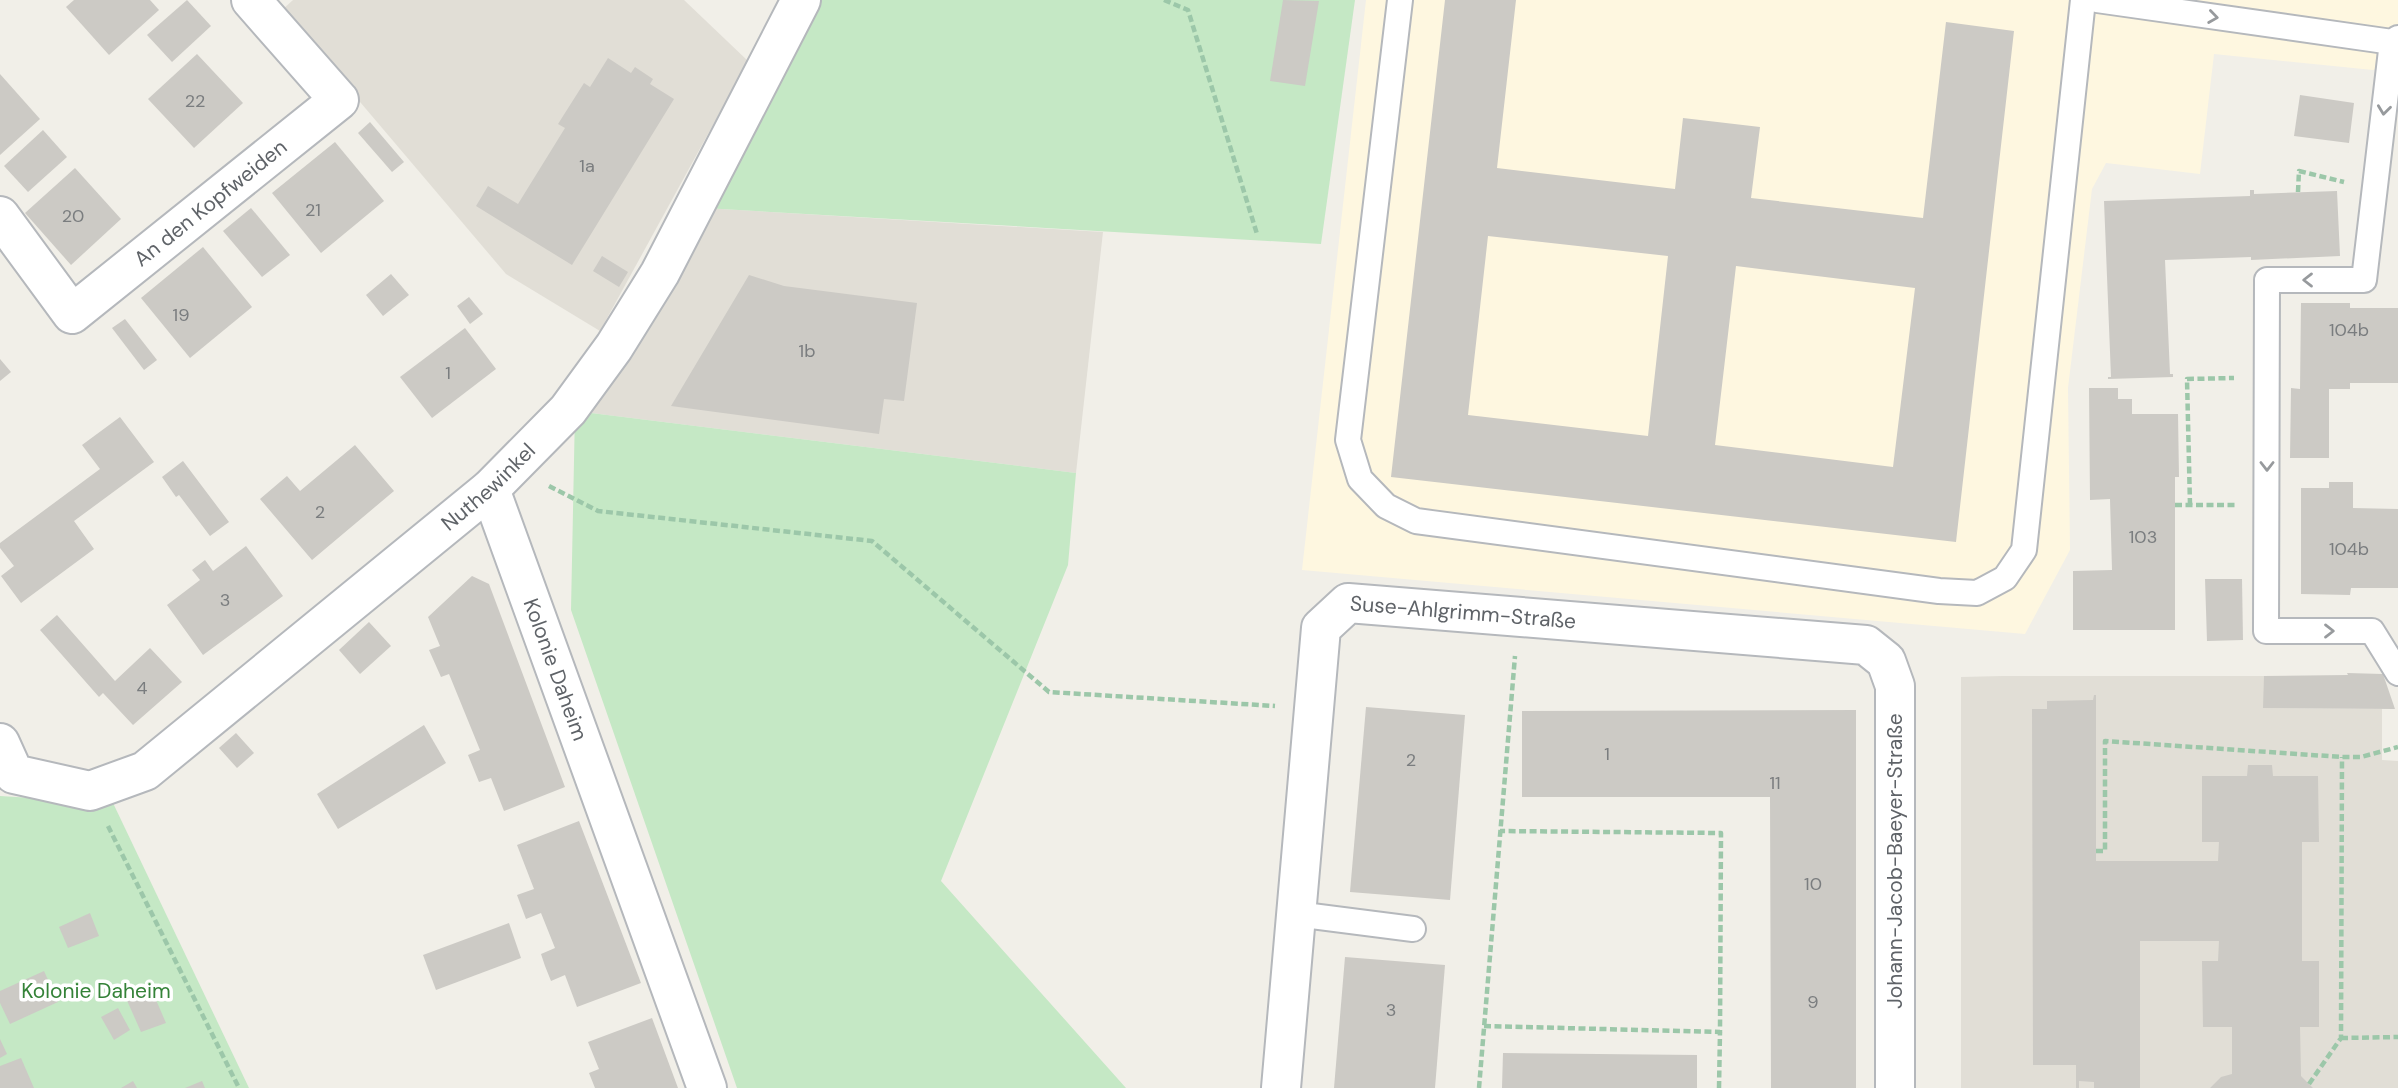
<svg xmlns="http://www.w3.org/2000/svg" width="2398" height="1088" viewBox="0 0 2398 1088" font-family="'DM Sans',sans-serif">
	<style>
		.commercial { fill: #fef7e0 }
		.education { fill: #e1ded6 }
		.green { fill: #c5e8c5 }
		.building { fill: #cccac5; fill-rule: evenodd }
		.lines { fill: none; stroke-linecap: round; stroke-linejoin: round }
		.service-casing { stroke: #b5b8bc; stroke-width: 28 }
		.minor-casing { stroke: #b5b8bc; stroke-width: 42 }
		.path { stroke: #9cc7a9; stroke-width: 4.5; stroke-dasharray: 7 3.5; stroke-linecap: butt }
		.service { stroke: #fff; stroke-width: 24 }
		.minor { stroke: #fff; stroke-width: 38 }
		.oneway { stroke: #979a9d }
		.labels { text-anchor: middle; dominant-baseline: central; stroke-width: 7; stroke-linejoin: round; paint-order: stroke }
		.number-label { font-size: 18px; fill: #7a7d7f }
		.street-label { font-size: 21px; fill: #5f6368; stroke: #fff }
		.park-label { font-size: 21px; fill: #348238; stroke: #fff }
	</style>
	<rect width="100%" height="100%" fill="#f1efe8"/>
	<path class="commercial" d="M 1366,0 L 2398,0 L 2398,61 L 2373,70 L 2214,54 L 2200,174 L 2106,163 L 2092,189 L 2068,388 L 2070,550 L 2025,634 L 1302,570 Z"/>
	<g class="education">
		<path d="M 293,0 L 684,0 L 748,61 L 600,331 L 506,274 L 282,10 Z"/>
		<path d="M 704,208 L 1103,232 L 1076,473 L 575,411 Z"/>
		<path d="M 2002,676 L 2264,676 L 2264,708 L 2382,709 L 2382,760 L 2398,761 L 2398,1088 L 1961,1088 L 1961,677 Z"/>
	</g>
	<g class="green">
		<path d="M 805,0 L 1355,0 L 1321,244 L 704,208 Z"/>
		<path d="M 575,411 L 1076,473 L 1068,565 L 941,881 L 1126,1088 L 737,1088 L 571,610 Z"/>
		<path d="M 0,796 L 113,803 L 249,1088 L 0,1088 Z"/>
	</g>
	<g class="building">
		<path d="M 74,0 L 150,0 L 159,10 L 109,55 L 66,7 Z"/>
		<path d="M 187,0 L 211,26 L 172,62 L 147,35 Z"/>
		<path d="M 1283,0 L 1319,1 L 1305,86 L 1270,81 Z"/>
		<path d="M 1445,0 L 1516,0 L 1497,168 L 1675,189 L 1683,118 L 1760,127 L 1751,198 L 1923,218 L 1946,22 L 2014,31 L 1956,542 L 1391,477 ZM 1488,236 L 1668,256 L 1648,436 L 1468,415 ZM 1736,266 L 1915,288 L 1893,467 L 1715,445 Z"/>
		<path d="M 197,54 L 243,103 L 194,148 L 148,99 Z"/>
		<path d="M 608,58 L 631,73 L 635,67 L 653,79 L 650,84 L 674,99 L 572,265 L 476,206 L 488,186 L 518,204 L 565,128 L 558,124 L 584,83 L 590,87 Z"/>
		<path d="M 0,74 L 40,119 L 0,155 Z"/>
		<path d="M 2300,95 L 2354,103 L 2349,143 L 2294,136 Z"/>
		<path d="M 370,122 L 404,162 L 392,172 L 358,133 Z"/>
		<path d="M 43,130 L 67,157 L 28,192 L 4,166 Z"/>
		<path d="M 335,142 L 384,201 L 321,253 L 272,193 Z"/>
		<path d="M 75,168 L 121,219 L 71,265 L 25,213 Z"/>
		<path d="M 2250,190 L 2254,190 L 2254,194 L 2337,191 L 2340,256 L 2251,260 L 2251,257 L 2165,260 L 2170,374 L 2173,374 L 2173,377 L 2108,379 L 2108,377 L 2111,377 L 2104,201 L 2250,196 Z"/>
		<path d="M 251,208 L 290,255 L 262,277 L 223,231 Z"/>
		<path d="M 203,247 L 252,307 L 190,358 L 141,298 Z"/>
		<path d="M 602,256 L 628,272 L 619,287 L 593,271 Z"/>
		<path d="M 391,274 L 409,295 L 383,316 L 366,295 Z"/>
		<path d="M 749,275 L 784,286 L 917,303 L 904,401 L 884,399 L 879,434 L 671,406 Z"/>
		<path d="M 469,297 L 483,314 L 470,324 L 457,306 Z"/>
		<path d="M 2301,303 L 2350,303 L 2350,308 L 2398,308 L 2398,383 L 2350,383 L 2350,389 L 2329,389 L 2329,458 L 2290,458 L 2291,388 L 2300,389 Z"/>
		<path d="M 125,319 L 157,360 L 144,370 L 112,328 Z"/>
		<path d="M 465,328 L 496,369 L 432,418 L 400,377 Z"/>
		<path d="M 0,359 L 11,372 L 0,381 Z"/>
		<path d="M 2089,388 L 2118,388 L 2118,399 L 2132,399 L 2132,414 L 2178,414 L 2179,477 L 2175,477 L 2175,630 L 2073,630 L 2073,571 L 2112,570 L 2110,499 L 2090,500 Z"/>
		<path d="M 120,417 L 154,462 L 74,521 L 94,549 L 21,603 L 1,576 L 14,566 L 0,548 L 0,543 L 100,469 L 82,445 Z"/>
		<path d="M 355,445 L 394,491 L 312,560 L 260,499 L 287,476 L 300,491 Z"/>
		<path d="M 183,461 L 229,522 L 210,536 L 179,495 L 176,497 L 162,477 Z"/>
		<path d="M 2329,482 L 2353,482 L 2353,508 L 2398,509 L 2398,588 L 2351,588 L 2350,595 L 2301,594 L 2301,488 L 2329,488 Z"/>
		<path d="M 246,546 L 283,596 L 203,655 L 167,605 L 200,580 L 192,570 L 205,560 L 213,571 Z"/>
		<path d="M 472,576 L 489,584 L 565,787 L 504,811 L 491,778 L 479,782 L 468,755 L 480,750 L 449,674 L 441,677 L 429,650 L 440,646 L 428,617 Z"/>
		<path d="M 2205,579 L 2242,579 L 2243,640 L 2207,641 Z"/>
		<path d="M 57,615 L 115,681 L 150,648 L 182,682 L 133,725 L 103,693 L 99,697 L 40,630 Z"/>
		<path d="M 369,622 L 391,646 L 360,674 L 339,650 Z"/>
		<path d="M 2347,673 L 2383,674 L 2395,709 L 2263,708 L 2264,676 L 2348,675 Z"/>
		<path d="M 2094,695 L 2096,695 L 2096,861 L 2218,861 L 2219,842 L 2202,842 L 2202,776 L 2247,776 L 2248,765 L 2272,765 L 2273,776 L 2318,776 L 2319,842 L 2302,842 L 2302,961 L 2319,961 L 2319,1027 L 2300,1027 L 2301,1076 L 2313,1088 L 2210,1088 L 2221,1077 L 2232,1074 L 2232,1027 L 2203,1027 L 2202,961 L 2218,961 L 2219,941 L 2140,941 L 2140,1088 L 2094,1088 L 2094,1082 L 2079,1081 L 2079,1088 L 2076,1088 L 2076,1065 L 2033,1065 L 2032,709 L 2047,709 L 2047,701 L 2093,700 Z"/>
		<path d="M 1366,707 L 1465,715 L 1450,900 L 1350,892 Z"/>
		<path d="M 1856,710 L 1856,1088 L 1771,1088 L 1770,797 L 1522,797 L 1522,711 Z"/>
		<path d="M 424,725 L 446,763 L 338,829 L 317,794 Z"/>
		<path d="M 236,733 L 254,753 L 237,768 L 219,748 Z"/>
		<path d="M 579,821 L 641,983 L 577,1007 L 565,975 L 551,981 L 545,966 L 541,954 L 555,948 L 541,913 L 526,919 L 517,895 L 534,889 L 517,845 Z"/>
		<path d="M 90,913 L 99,936 L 68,948 L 59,927 Z"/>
		<path d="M 509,923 L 521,958 L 436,990 L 423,955 Z"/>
		<path d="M 1345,957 L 1445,965 L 1435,1088 L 1334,1088 Z"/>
		<path d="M 44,971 L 58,1002 L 10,1024 L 0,1003 L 0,991 Z"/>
		<path d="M 150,986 L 166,1023 L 141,1032 L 125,996 Z"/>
		<path d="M 118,1008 L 130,1030 L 114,1040 L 101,1017 Z"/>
		<path d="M 652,1018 L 678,1088 L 595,1088 L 589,1073 L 599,1069 L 588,1042 Z"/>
		<path d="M 0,1039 L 7,1054 L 0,1058 Z"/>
		<path d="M 1503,1053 L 1697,1055 L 1697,1088 L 1502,1088 Z"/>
		<path d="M 21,1058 L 34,1088 L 0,1088 L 0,1066 Z"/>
		<path d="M 133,1081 L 137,1088 L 121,1088 Z"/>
		<path d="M 202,1081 L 205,1088 L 185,1088 Z"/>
	</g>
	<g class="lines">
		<defs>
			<g id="service">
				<path d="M 1400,0 L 1348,440 L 1360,479 L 1386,506 L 1416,521 L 1939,591 L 1977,593 L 2005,578 L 2024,550 L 2083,0"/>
				<path d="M 2097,0 L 2392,42 L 2398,38"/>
				<path d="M 2392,42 L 2364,280 L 2267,280 L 2266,631 L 2372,631 L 2398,673"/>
				<path d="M 1296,914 L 1413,929"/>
			</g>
			<g id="minor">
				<path id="s1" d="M 0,216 L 72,314 L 339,100 L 251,0"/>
				<path id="s2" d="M 490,489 L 707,1088"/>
				<path id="s3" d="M 0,743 L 14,774 L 90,791 L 145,771 L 490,489 L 568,410 L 614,347 L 660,273 L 801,0"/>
				<path id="s4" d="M 1281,1088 L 1321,628 L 1348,603 L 1866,645 L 1886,661 L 1895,686 L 1895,1088"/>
			</g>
		</defs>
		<use href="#service" class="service-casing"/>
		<use href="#minor" class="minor-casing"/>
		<g class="path">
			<path d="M 1164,0 L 1188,10 L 1257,234"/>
			<path d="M 2298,192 L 2299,171 L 2344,182"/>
			<path d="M 549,486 L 598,511 L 872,541 L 1049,692 L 1275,706"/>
			<path d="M 2175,505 L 2235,505"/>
			<path d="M 2190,505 L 2187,379 L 2234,378"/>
			<path d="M 108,826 L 239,1088"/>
			<path d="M 2096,851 L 2105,851 L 2105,741 L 2342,757 L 2361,757 L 2398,747"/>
			<path d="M 1484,1026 L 1720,1032 L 1721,833 L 1500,831"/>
			<path d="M 2341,1038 L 2398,1037"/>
			<path d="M 2309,1084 L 2341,1038 L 2342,757"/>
			<path d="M 1479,1088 L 1515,656"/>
			<path d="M 1719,1088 L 1720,1032"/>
		</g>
		<use href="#service" class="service"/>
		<use href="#minor" class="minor"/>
	</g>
	<defs><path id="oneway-chevron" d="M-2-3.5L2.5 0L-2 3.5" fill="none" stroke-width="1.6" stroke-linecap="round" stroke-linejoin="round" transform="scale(1.75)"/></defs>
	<g class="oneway">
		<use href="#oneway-chevron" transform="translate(2213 17) rotate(8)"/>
		<use href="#oneway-chevron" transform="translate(2384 110) rotate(97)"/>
		<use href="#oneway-chevron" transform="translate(2308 280) rotate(-180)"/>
		<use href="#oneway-chevron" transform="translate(2267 466) rotate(90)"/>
		<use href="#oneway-chevron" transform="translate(2329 631)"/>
	</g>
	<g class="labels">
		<g class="number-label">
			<text x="195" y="101">22</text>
			<text x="587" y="166">1a</text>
			<text x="313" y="210">21</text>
			<text x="73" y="216">20</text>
			<text x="181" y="315">19</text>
			<text x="2349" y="330">104b</text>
			<text x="807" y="351">1b</text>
			<text x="448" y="373">1</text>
			<text x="320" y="512">2</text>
			<text x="2143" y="537">103</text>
			<text x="2349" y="549">104b</text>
			<text x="225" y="600">3</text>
			<text x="142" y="688">4</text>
			<text x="1607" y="754">1</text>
			<text x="1411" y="760">2</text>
			<text x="1775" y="783">11</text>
			<text x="1813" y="884">10</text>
			<text x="1813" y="1002">9</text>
			<text x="1391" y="1010">3</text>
		</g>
		<g class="street-label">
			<text stroke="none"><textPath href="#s1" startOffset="299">An den Kopfweiden</textPath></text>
			<text stroke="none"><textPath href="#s3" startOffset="616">Nuthewinkel</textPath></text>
			<text stroke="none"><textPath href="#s4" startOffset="614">Suse-Ahlgrimm-Straße</textPath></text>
			<text stroke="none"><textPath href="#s2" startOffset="192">Kolonie Daheim</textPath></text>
			<text transform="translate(1895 861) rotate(-90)">Johann-Jacob-Baeyer-Straße</text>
		</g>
		<g class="park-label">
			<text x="96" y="991">Kolonie Daheim</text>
		</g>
	</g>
</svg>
